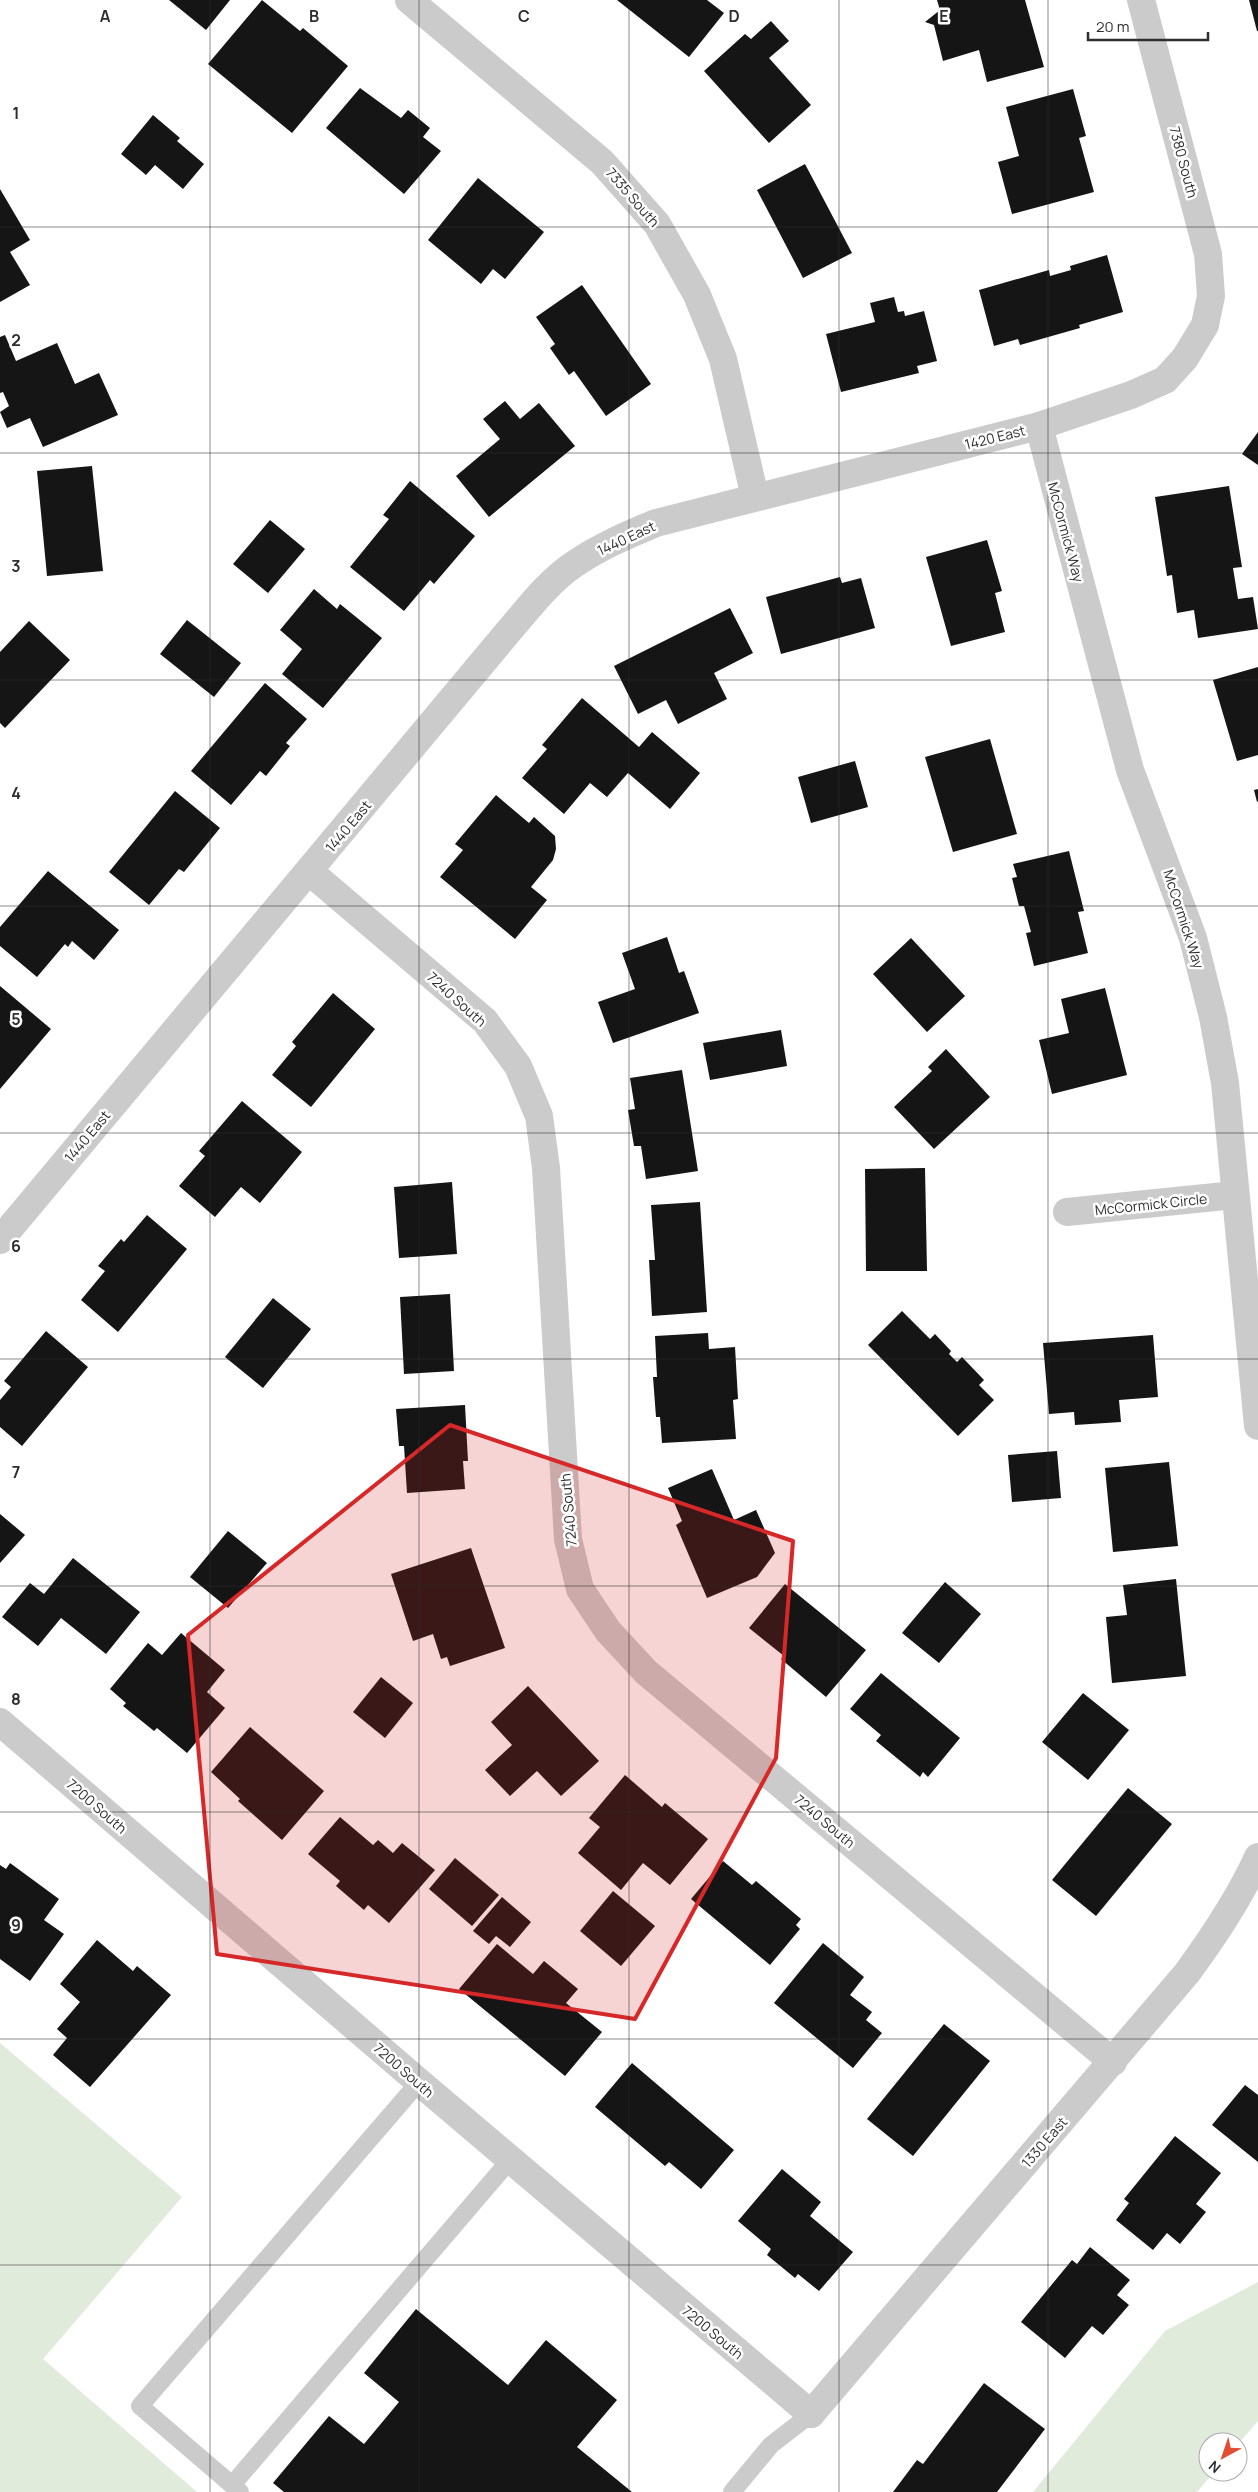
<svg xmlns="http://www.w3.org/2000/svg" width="1258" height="2492" viewBox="0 0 1258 2492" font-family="Manrope,sans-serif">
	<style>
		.green { fill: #e1ebdc }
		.building { fill: #151515 }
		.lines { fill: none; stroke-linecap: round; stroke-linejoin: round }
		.service { stroke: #cbcbcb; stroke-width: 18 }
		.minor { stroke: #cbcbcb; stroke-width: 28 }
		.tertiary { stroke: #cbcbcb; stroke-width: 28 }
		.marked { fill: #d62828; fill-opacity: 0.2; stroke: #d62828; stroke-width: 4; stroke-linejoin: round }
		.grid { fill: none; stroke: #2e2e2e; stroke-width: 1; stroke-opacity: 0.55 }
		.labels { text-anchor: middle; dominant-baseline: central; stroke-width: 5; stroke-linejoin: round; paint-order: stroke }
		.street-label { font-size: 14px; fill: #2e2e2e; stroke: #fff }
		.grid-label { font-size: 16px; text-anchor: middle; font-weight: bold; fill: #2e2e2e; stroke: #fff; stroke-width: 5; stroke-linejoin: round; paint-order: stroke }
	</style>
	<rect width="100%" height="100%" fill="#fff"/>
	<g class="green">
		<path d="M 0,2043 L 182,2197 L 43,2359 L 197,2492 L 0,2492 Z"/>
		<path d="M 1258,2282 L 1258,2421 L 1238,2444 L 1238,2442 L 1208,2442 L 1208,2472 L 1214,2472 L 1197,2492 L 1033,2492 L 1165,2331 Z"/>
	</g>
	<g class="building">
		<path d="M 169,0 L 230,0 L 206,30 Z"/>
		<path d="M 262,0 L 300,31 L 303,28 L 348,66 L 292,133 L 208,64 Z"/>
		<path d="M 617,0 L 707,0 L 724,13 L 689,57 Z"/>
		<path d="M 937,0 L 1025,0 L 1044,67 L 987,82 L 979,50 L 943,61 L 934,25 L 925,22 L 940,10 Z"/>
		<path d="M 1249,0 L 1258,0 L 1258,31 L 1257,31 Z"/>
		<path d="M 771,21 L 789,41 L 769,58 L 811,105 L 769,143 L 704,71 L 745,34 L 751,39 Z"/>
		<path d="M 360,88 L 401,118 L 408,110 L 430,128 L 423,137 L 441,151 L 404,194 L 326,128 Z"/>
		<path d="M 1073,89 L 1086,136 L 1079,138 L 1094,192 L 1012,214 L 998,162 L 1019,156 L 1006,107 Z"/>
		<path d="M 153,115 L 180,138 L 177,141 L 204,164 L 183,189 L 155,165 L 146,175 L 121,154 Z"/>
		<path d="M 805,164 L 852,253 L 803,278 L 757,190 Z"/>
		<path d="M 478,178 L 544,232 L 505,279 L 493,269 L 481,284 L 428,240 Z"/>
		<path d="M 0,189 L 30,240 L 10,252 L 30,285 L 0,302 Z"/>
		<path d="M 1107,255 L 1123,312 L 1079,325 L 1080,328 L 1020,345 L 1018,339 L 994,346 L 979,290 L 1049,270 L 1050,276 L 1071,270 L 1070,266 Z"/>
		<path d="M 582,285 L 651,384 L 606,416 L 574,371 L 569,375 L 550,348 L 555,344 L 536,317 Z"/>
		<path d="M 894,297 L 898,312 L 904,311 L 905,316 L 924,311 L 937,361 L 917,366 L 919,373 L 841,392 L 826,334 L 875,322 L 870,303 Z"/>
		<path d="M 5,335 L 16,361 L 57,343 L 75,384 L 99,373 L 118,415 L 43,447 L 30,418 L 7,428 L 0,412 L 9,406 L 3,392 L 0,393 L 0,337 Z"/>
		<path d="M 505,401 L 520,419 L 539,403 L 575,446 L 489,517 L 456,476 L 500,439 L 483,419 Z"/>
		<path d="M 1258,432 L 1258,465 L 1242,454 Z"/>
		<path d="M 92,466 L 103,571 L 47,576 L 37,471 Z"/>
		<path d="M 410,481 L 475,536 L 434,584 L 430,580 L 404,611 L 350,567 L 389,519 L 383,515 Z"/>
		<path d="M 1229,486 L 1242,567 L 1233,568 L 1238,599 L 1253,597 L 1258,629 L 1198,638 L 1194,610 L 1177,613 L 1172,575 L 1167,576 L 1155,497 Z"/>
		<path d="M 270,520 L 305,549 L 268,593 L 233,564 Z"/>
		<path d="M 987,540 L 1002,591 L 995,593 L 1005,632 L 951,646 L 926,557 Z"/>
		<path d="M 840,577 L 842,583 L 861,578 L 875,628 L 781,654 L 766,597 Z"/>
		<path d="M 314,589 L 337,609 L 340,604 L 382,638 L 323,708 L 282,674 L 302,649 L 280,630 Z"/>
		<path d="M 730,608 L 753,653 L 714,673 L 727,699 L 678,724 L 666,700 L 638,714 L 614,666 Z"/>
		<path d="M 187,620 L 241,663 L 214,697 L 160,654 Z"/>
		<path d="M 29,621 L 70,660 L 5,728 L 0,723 L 0,652 Z"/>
		<path d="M 1258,667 L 1258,755 L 1237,761 L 1213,680 Z"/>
		<path d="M 265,683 L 307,719 L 286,743 L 290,746 L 266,776 L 260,771 L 231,805 L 191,771 Z"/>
		<path d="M 582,698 L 639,747 L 652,732 L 700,773 L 670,809 L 628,773 L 607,797 L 590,783 L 564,814 L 522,778 L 547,749 L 542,745 Z"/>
		<path d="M 990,739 L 1017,834 L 953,852 L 925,757 Z"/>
		<path d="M 855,761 L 868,807 L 811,823 L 798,777 Z"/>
		<path d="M 1258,789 L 1258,801 L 1257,802 L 1254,790 Z"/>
		<path d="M 175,791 L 220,828 L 184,872 L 179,869 L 149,905 L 109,872 Z"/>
		<path d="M 496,795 L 529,823 L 534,817 L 555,836 L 556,849 L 553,860 L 531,887 L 547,900 L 515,939 L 440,877 L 463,850 L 455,844 Z"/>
		<path d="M 1069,851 L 1084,911 L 1078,912 L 1088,953 L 1034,966 L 1026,933 L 1031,932 L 1024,906 L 1019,906 L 1012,878 L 1017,877 L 1013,864 Z"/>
		<path d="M 48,871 L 119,930 L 94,960 L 72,941 L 68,947 L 65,944 L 37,977 L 0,946 L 0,927 Z"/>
		<path d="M 667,937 L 679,973 L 684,971 L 699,1013 L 613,1043 L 598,1002 L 635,989 L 622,953 Z"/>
		<path d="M 911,938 L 965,996 L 927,1032 L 873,974 Z"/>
		<path d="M 0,986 L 51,1029 L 0,1089 Z"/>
		<path d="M 1105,988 L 1127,1075 L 1052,1094 L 1039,1040 L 1069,1033 L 1061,999 Z"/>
		<path d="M 333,993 L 375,1029 L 311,1107 L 272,1075 L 296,1046 L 292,1042 Z"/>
		<path d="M 781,1030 L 787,1066 L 710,1080 L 703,1043 Z"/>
		<path d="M 946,1049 L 990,1097 L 934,1149 L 894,1107 L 932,1071 L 928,1067 Z"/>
		<path d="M 682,1070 L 698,1171 L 646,1179 L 641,1146 L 634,1146 L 628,1110 L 635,1109 L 630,1078 Z"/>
		<path d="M 242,1101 L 302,1152 L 260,1203 L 241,1187 L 215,1217 L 179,1186 L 205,1156 L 199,1151 Z"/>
		<path d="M 925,1168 L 927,1271 L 866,1271 L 865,1169 Z"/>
		<path d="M 452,1182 L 457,1254 L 399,1258 L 394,1187 Z"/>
		<path d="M 700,1202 L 707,1312 L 652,1316 L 649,1260 L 655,1260 L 651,1205 Z"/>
		<path d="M 147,1215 L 187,1249 L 118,1332 L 81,1300 L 105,1271 L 98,1266 L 121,1239 L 124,1242 Z"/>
		<path d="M 450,1294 L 454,1371 L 404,1374 L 400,1297 Z"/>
		<path d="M 273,1298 L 311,1329 L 263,1388 L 225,1357 Z"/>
		<path d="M 902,1311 L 930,1339 L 935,1334 L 951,1351 L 949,1354 L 957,1362 L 962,1357 L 984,1380 L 979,1385 L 994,1400 L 958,1436 L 868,1345 Z"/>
		<path d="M 46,1331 L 88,1367 L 22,1446 L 0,1427 L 0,1400 L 11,1387 L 4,1381 Z"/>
		<path d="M 708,1333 L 709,1349 L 735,1347 L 738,1399 L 733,1400 L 736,1439 L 662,1443 L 660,1417 L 656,1417 L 653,1377 L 657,1377 L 655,1336 Z"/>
		<path d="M 1153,1335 L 1158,1397 L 1119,1400 L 1121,1422 L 1075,1425 L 1074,1412 L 1049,1414 L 1043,1343 Z"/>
		<path d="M 465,1405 L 468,1461 L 463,1461 L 465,1489 L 407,1493 L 404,1446 L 399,1446 L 396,1409 Z"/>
		<path d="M 1057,1451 L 1061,1498 L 1012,1502 L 1008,1455 Z"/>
		<path d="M 1169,1462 L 1178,1546 L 1113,1552 L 1105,1468 Z"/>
		<path d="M 712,1469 L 734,1520 L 756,1510 L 775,1553 L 757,1577 L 707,1598 L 676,1525 L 682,1521 L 668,1488 Z"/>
		<path d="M 0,1514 L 25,1535 L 0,1563 Z"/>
		<path d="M 228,1531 L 267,1563 L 228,1608 L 190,1577 Z"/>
		<path d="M 471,1548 L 505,1648 L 450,1666 L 447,1657 L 441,1659 L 433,1634 L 413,1641 L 391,1574 Z"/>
		<path d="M 73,1558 L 140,1612 L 106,1654 L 61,1618 L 38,1646 L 2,1617 L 30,1583 L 44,1594 Z"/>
		<path d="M 1176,1579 L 1186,1676 L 1112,1683 L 1106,1617 L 1127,1615 L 1123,1585 Z"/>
		<path d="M 945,1582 L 981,1614 L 939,1663 L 902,1633 Z"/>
		<path d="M 785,1584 L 866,1650 L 826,1697 L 781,1659 L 784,1656 L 749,1628 Z"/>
		<path d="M 181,1633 L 225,1670 L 207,1692 L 225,1708 L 187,1753 L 157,1728 L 154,1731 L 123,1706 L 126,1703 L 110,1689 L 148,1643 L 162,1655 Z"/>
		<path d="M 881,1673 L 960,1738 L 928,1777 L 923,1772 L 920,1777 L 876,1741 L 881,1735 L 850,1709 Z"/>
		<path d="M 381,1677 L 413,1703 L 385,1738 L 353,1712 Z"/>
		<path d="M 528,1686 L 599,1761 L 561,1796 L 537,1771 L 510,1796 L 485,1770 L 512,1745 L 491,1722 Z"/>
		<path d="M 1083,1693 L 1129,1730 L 1088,1780 L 1042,1742 Z"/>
		<path d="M 250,1727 L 324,1791 L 282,1840 L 238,1801 L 240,1799 L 211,1772 Z"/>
		<path d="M 625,1775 L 662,1807 L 665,1803 L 708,1839 L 670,1885 L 643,1863 L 621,1890 L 578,1853 L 600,1827 L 589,1818 Z"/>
		<path d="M 1128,1788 L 1172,1824 L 1096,1916 L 1052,1880 Z"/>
		<path d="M 340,1817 L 373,1845 L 378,1840 L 393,1853 L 402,1843 L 435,1870 L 389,1923 L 368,1905 L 364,1910 L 336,1886 L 340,1881 L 308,1854 Z"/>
		<path d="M 455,1858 L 499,1895 L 472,1926 L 429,1889 Z"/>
		<path d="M 723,1861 L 752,1885 L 756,1881 L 801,1919 L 796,1925 L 800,1929 L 770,1965 L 691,1899 Z"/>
		<path d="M 10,1863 L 59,1899 L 44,1920 L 64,1934 L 30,1981 L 0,1959 L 0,1865 L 6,1869 Z"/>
		<path d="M 613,1891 L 655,1926 L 621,1966 L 580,1931 Z"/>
		<path d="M 502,1897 L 531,1922 L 510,1947 L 496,1936 L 489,1944 L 473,1931 Z"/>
		<path d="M 97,1940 L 133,1971 L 137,1966 L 171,1995 L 90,2087 L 53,2055 L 67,2038 L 57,2029 L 80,2002 L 60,1984 Z"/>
		<path d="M 823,1943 L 864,1977 L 850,1995 L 872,2012 L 866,2020 L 882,2033 L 853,2068 L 774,2003 Z"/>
		<path d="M 497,1944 L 533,1974 L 544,1961 L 578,1989 L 566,2003 L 602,2032 L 565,2076 L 459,1989 Z"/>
		<path d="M 944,2024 L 990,2061 L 913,2156 L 867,2119 Z"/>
		<path d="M 632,2063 L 734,2150 L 701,2189 L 669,2162 L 665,2166 L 595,2107 Z"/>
		<path d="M 1245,2085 L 1258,2095 L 1258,2162 L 1212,2125 Z"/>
		<path d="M 1175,2136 L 1221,2173 L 1196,2204 L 1206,2212 L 1180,2244 L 1167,2233 L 1153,2250 L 1116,2220 L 1129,2203 L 1124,2199 Z"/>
		<path d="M 782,2169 L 821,2202 L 810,2216 L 853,2252 L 819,2291 L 798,2274 L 795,2278 L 767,2255 L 771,2249 L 738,2221 Z"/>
		<path d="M 1090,2247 L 1130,2280 L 1117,2295 L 1129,2305 L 1103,2335 L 1092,2326 L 1065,2358 L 1021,2322 L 1072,2260 L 1077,2264 Z"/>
		<path d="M 416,2309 L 508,2385 L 546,2340 L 617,2400 L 577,2447 L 632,2492 L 284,2492 L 273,2483 L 329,2416 L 364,2444 L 399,2402 L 364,2373 Z"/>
		<path d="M 984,2383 L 1045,2429 L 997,2492 L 893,2492 L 917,2460 L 923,2464 Z"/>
	</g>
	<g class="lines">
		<g class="service">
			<path d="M 232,2485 L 140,2406 L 419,2082"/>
			<path d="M 240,2492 L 232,2485 L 510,2160"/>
			<path d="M 732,2492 L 771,2445 L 811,2414"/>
		</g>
		<g class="minor">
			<path d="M 409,0 L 602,162 L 657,224 L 697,295 L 723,359 L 755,497"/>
			<path d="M 1039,426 L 1130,770 L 1193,938 L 1213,1017 L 1225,1083 L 1258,1426"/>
			<path d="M 310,872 L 485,1021 L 518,1066 L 539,1116 L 546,1168 L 568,1539 L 580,1589 L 608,1631 L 646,1672 L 1113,2062"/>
			<path d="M 1067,1212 L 1235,1195"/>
			<path d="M 0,1240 L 508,632 C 528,609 548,582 573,565 C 599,547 627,535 656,523 L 1039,426 L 1131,395 L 1165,380 L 1185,358 L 1205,325 L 1211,296 L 1208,254 L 1141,0"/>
			<path d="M 811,2414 L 1187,1973 C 1214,1936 1239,1899 1258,1857"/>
		</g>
		<path class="tertiary" d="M 0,1722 L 419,2082 L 811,2414"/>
	</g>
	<path class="marked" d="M 450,1425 L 793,1541 L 776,1758 L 635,2019 L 217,1954 L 188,1635 Z"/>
	<path class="grid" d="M 210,0 L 210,2492M 419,0 L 419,2492M 629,0 L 629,2492M 839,0 L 839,2492M 1048,0 L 1048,2492M 0,227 L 1258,227M 0,453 L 1258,453M 0,680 L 1258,680M 0,906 L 1258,906M 0,1133 L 1258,1133M 0,1359 L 1258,1359M 0,1586 L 1258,1586M 0,1812 L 1258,1812M 0,2039 L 1258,2039M 0,2265 L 1258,2265"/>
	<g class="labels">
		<g class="street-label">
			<text transform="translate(1184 162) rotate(75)">7380 South</text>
			<text transform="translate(633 197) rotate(49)">7335 South</text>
			<text transform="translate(995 437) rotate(-14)">1420 East</text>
			<text transform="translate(1066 532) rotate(75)">McCormick Way</text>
			<text transform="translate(626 538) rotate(-25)">1440 East</text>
			<text transform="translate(348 826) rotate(-50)">1440 East</text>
			<text transform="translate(1184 919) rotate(72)">McCormick Way</text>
			<text transform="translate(457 999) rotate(42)">7240 South</text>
			<text transform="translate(87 1136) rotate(-50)">1440 East</text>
			<text transform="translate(1151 1204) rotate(-6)">McCormick Circle</text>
			<text transform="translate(568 1510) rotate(-95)">7240 South</text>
			<text transform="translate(97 1806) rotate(41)">7200 South</text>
			<text transform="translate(825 1821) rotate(40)">7240 South</text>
			<text transform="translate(404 2070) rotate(41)">7200 South</text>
			<text transform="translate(1044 2142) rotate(-49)">1330 East</text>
			<text transform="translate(713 2332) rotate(40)">7200 South</text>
		</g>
	</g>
	<g class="grid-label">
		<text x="105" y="22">A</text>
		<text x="314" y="22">B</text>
		<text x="524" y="22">C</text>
		<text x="734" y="22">D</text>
		<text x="944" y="22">E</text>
		<text x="16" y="119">1</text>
		<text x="16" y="346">2</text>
		<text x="16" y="572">3</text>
		<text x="16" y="799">4</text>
		<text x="16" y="1025">5</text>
		<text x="16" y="1252">6</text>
		<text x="16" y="1478">7</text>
		<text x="16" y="1705">8</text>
		<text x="16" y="1931">9</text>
	</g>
	<g transform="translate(1223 2457) rotate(220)"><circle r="24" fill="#ffffff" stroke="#ababab"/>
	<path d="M0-4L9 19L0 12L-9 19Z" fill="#e14e34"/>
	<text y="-8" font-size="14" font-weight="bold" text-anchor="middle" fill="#2e2e2e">N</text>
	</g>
	<path d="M1088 32v8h120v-8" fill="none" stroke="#2e2e2e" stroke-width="2.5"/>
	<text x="1096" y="32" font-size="15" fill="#2e2e2e" stroke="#ffffff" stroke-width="4" paint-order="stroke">20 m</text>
</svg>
